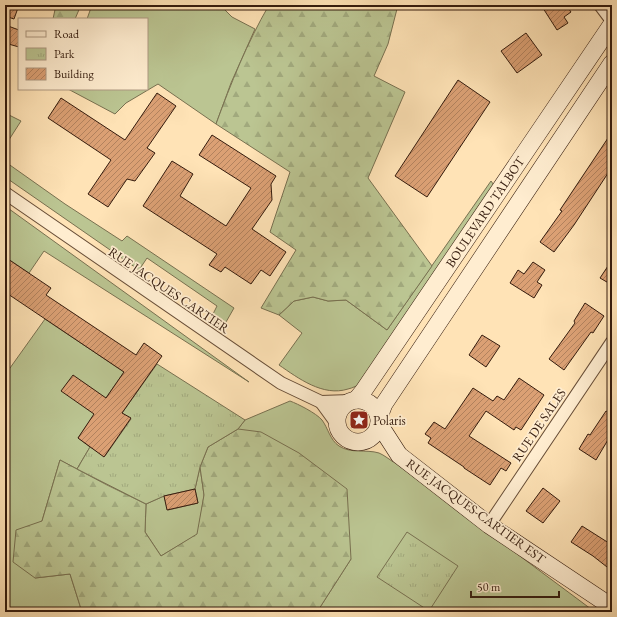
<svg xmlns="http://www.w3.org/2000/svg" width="617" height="617" viewBox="0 0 617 617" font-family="'EB Garamond',serif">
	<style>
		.green { fill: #bbc592; stroke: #787050 }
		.forest { fill: url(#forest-firs); stroke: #787050 }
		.park { fill: url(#park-tufts); stroke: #787050 }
		.building { fill: url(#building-hatch); stroke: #341b0d }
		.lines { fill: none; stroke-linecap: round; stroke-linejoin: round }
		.street-casing { stroke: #674d37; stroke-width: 14 }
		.secondary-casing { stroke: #341b0d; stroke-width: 18 }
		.street { stroke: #ffedd0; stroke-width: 12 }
		.secondary { stroke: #ffedd0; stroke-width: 17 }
		.labels { text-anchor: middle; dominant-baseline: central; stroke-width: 3.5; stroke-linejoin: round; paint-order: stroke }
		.street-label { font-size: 13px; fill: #341b0d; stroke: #ffedd0 }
		.poi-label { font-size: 13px; fill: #341b0d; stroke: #ffedd0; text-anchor: start }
	</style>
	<defs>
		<pattern id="forest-firs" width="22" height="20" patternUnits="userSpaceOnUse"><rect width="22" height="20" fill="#bbc592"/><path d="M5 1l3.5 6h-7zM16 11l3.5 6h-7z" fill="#a1a97d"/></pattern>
		<pattern id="park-tufts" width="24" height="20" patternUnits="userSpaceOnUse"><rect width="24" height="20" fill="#bbc592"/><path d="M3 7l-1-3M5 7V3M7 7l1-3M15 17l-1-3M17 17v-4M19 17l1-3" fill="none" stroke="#a1a97d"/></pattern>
		<pattern id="building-hatch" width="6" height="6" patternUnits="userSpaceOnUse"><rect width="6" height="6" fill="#dba074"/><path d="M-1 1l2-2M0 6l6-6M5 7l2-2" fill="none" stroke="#b2825e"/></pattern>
	</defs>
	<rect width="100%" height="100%" fill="#ffe3b6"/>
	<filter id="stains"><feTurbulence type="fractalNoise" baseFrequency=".005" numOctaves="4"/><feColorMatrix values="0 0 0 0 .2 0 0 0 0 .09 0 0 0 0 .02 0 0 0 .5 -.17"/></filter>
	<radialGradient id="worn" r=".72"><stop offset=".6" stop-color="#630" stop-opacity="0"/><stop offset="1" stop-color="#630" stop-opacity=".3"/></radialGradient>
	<g class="green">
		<path d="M 92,5 L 220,5 L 232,17 L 255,29 L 231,83 L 216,124 L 158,84 L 126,103 L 115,114 L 68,89 L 147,89 L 147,19 L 87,19 Z"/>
		<path d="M 7,163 L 65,204 L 122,241 L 127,236 L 234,308 L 222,329 L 210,320 L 217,306 L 147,258 L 139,270 L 5,177 L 5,167 Z"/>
		<path d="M 491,181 L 496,188 L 362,383 C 358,385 353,388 348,389 C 323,397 298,378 279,365 L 302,333 L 279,315 L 294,301 L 313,297 L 328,301 L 346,300 L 387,330 Z"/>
		<path d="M 5,206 L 249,382 L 44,251 L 29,273 L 5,257 Z"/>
		<path d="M 45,319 L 124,372 L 78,438 L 90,447 L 77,469 L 60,460 L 42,521 L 35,578 L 70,574 L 82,612 L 5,612 L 5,375 Z"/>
		<path d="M 290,401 C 298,404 316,413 322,420 C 328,428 330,440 339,446 C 351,454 366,449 379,453 C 384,455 390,460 395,463 L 595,612 L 317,612 L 351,559 L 238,429 L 245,420 Z"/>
		<path d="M 200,467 L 204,495 L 198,534 L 161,556 L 145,532 L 146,504 L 164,496 L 168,510 L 198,503 L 195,489 Z"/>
	</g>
	<g class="forest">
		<path d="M 56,5 L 81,5 L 75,19 L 53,19 Z"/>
		<path d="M 269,5 L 398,5 L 388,44 L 374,76 L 405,92 L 368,178 L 432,266 L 387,330 L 346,300 L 328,301 L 313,297 L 294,301 L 279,315 L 261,308 L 296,250 L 270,232 L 290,172 L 216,124 C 231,83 247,43 269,5 Z"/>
		<path d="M 5,113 L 21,121 L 5,146 Z"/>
		<path d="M 238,429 L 261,432 L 299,453 L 347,489 L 351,559 L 317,612 L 82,612 L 70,574 L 35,578 L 13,562 L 16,530 L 42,521 L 60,460 L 107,485 L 146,504 L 145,532 L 161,556 L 197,534 L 204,495 L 200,467 L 208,447 Z"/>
	</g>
	<g class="park">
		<path d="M 157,364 L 245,420 L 238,429 L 208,447 L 200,467 L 195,489 L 164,496 L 146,504 L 77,469 L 90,447 L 105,456 L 131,419 L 122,413 Z"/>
		<path d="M 407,532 L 458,566 L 429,611 L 377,577 Z"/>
	</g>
	<g class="building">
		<path d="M 5,5 L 19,5 L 14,19 L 5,16 Z"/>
		<path d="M 541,5 L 566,5 L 571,12 L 564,17 L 568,23 L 557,30 Z"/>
		<path d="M 8,26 L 19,30 L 19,47 L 5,43 L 5,37 Z"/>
		<path d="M 526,33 L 542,55 L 517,73 L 501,51 Z"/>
		<path d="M 458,80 L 490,102 L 427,197 L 395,176 Z"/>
		<path d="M 157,93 L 176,106 L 147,148 L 155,153 L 135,181 L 127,179 L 108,207 L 88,194 L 111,160 L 48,118 L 61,98 L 125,140 Z"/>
		<path d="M 612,132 L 612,167 L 574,225 L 554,252 L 540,242 L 562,211 L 560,210 Z"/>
		<path d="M 212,135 L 276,176 L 271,184 L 272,200 L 252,229 L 286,252 L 270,276 L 261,270 L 251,284 L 225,267 L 221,272 L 209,265 L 217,254 L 143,206 L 172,161 L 193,174 L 180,196 L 226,226 L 251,188 L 199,155 Z"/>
		<path d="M 5,257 L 51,288 L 46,295 L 136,355 L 144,343 L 162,356 L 122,413 L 131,418 L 104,457 L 78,438 L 94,414 L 61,391 L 73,375 L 106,398 L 124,372 L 5,292 Z"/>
		<path d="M 612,260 L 612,285 L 600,278 Z"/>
		<path d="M 533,262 L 545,270 L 537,282 L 542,285 L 534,298 L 510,283 L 518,270 L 524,274 Z"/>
		<path d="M 585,303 L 604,316 L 593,333 L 591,332 L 564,370 L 549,359 L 575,323 L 574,321 Z"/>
		<path d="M 482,335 L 500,346 L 486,367 L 469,355 Z"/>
		<path d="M 519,378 L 544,395 L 521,430 L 516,427 L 514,430 L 486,411 L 469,436 L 511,463 L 506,471 L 501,468 L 490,485 L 464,468 L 464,467 L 428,443 L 431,438 L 425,434 L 434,422 L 445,429 L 473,388 L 493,401 L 497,396 L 504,400 Z"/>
		<path d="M 606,411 L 612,414 L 612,433 L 596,460 L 579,449 L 588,434 L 590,435 Z"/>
		<path d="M 543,488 L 560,501 L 543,523 L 526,511 Z"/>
		<path d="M 195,489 L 198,503 L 167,510 L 164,496 Z"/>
		<path d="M 582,526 L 612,545 L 612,561 L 607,567 L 593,556 L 571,542 Z"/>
	</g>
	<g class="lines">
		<defs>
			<g id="street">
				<path d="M 600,5 L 612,21"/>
				<path d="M 5,193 L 281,383 L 321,402 L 350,401"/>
				<path d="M 321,402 L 337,424"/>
				<path d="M 489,525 L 612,342"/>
			</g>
			<g id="secondary">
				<path d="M 356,400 L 364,390 L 612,24"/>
				<circle cx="358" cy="421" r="21"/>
				<path d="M 379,417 L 384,404 L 612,63"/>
				<path d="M 379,424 L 399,455 L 489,525 L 612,607"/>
			</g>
		</defs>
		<use href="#street" class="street-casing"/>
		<use href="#secondary" class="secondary-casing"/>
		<use href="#street" class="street"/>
		<use href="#secondary" class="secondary"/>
	</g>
	<defs>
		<symbol id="sight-square" viewBox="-11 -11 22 22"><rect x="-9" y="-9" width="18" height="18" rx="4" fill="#8f2418" stroke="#ffedd0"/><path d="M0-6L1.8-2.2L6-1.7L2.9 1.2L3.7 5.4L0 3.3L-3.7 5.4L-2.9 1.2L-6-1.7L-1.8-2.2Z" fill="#fff"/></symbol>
	</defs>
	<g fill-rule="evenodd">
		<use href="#sight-square" x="348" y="409" width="22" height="22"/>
	</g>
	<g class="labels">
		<g class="street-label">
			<text transform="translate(485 212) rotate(-56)">BOULEVARD TALBOT</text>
			<text transform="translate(169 290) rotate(34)">RUE JACQUES CARTIER</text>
			<text transform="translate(539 425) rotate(-56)">RUE DE SALES</text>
			<text transform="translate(476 511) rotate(36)">RUE JACQUES-CARTIER EST</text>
		</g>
		<g class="poi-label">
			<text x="373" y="420">Polaris</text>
		</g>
	</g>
	<rect width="617" height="617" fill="none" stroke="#ffe3b6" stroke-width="20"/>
	<rect x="6" y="6" width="605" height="605" fill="none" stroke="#341b0d" stroke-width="2"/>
	<rect x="10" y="10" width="597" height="597" fill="none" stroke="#341b0d"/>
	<rect x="18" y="18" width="130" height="72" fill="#ffedd0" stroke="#ae9982"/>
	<rect x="26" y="31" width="20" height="6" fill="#ffedd0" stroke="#ae9982"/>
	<text x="54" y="38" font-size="12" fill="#341b0d">Road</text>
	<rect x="26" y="48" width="20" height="12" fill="url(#park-tufts)" stroke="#ae9982"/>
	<text x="54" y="58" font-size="12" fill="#341b0d">Park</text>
	<rect x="26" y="68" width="20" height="12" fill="url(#building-hatch)" stroke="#ae9982"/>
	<text x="54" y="78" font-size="12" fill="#341b0d">Building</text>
	<path d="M471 591v6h88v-6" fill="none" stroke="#341b0d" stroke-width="2"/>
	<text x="477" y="591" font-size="12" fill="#341b0d" stroke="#ffedd0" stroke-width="3" paint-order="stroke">50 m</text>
	<rect width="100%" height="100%" filter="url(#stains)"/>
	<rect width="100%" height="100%" fill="url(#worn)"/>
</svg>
